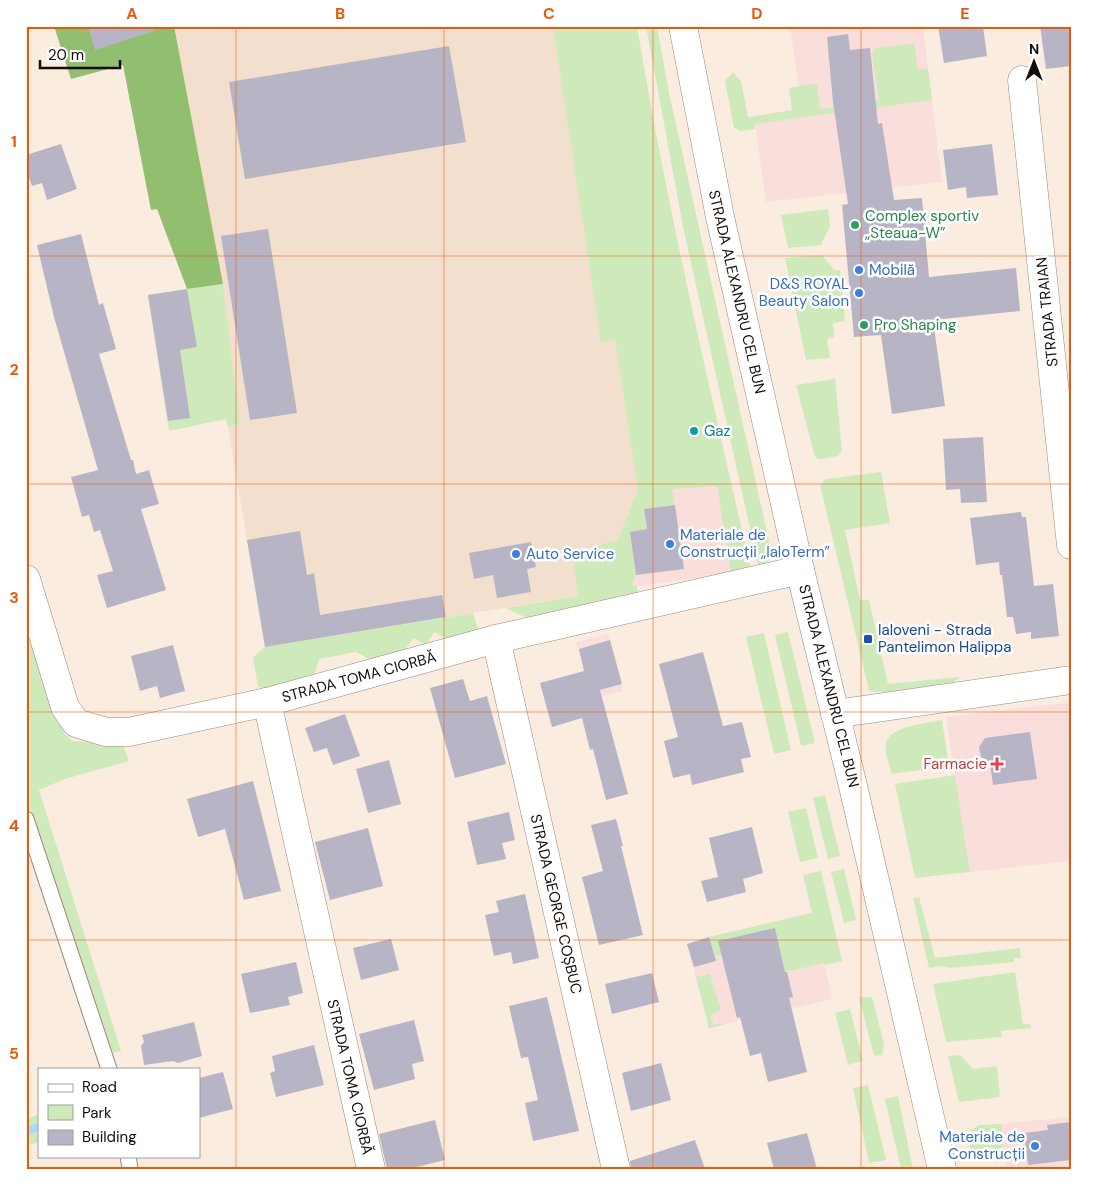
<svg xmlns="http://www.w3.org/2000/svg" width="1097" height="1195" viewBox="0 0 1097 1195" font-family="'DM Sans',sans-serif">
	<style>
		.commercial { fill: #f9dedc }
		.built { fill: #f3dfce }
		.green { fill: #ceeabb }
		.forest { fill: #92be70 }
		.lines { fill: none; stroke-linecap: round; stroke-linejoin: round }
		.stream { stroke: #a4dcf9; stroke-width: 8 }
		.building { fill: #b7b5c5 }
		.service-casing { stroke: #97897e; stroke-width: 17 }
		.minor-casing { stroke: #97897e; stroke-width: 29 }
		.secondary-casing { stroke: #97897e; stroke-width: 29 }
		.service { stroke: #fff; stroke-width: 15 }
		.minor { stroke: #fff; stroke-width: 28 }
		.secondary { stroke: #fff; stroke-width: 28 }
		.grid { fill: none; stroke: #e8590c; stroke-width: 1; stroke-opacity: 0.55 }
		.leisure-dot { fill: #2e9e5b; stroke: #fff; stroke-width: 2 }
		.shop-dot { fill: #3f7fe0; stroke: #fff; stroke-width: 2 }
		.culture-dot { fill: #0f9aa8; stroke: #fff; stroke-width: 2 }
		.transit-dot { fill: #1a4fb4; stroke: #fff; stroke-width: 2 }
		.health-dot { fill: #e0444e; stroke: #fff; stroke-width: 2 }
		.labels { text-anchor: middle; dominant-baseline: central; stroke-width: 5; stroke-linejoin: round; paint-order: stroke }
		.leisure-label { font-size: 15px; fill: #27864d; stroke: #fff; text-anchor: start }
		.shop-label { font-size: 15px; fill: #366cbe; stroke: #fff; text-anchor: start }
		.street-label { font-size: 15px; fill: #120d09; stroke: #fff }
		.culture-label { font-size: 15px; fill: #0d838f; stroke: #fff; text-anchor: start }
		.transit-label { font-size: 15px; fill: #164399; stroke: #fff; text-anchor: start }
		.health-label { font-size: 15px; fill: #be3a42; stroke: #fff; text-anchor: end }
		.neatline { fill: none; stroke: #e8590c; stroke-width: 2 }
		.grid-label { font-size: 16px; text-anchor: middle; font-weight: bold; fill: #e8590c }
	</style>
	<rect width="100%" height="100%" fill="#fbece0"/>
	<g class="commercial">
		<path d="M 790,26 L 923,26 L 942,182 L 766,202 L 755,124 L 803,117 Z"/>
		<path d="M 717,485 L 731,573 L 632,587 L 630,532 L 647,529 L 644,509 L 671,489 Z"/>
		<path d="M 608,634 L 623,691 L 593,699 L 576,642 Z"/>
		<path d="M 1071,702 L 1071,861 L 970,872 L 946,717 Z"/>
		<path d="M 812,912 L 832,999 L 709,1028 L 687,944 Z"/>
		<path d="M 1071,1117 L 1071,1169 L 1007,1169 L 1001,1124 Z"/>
	</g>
	<path class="built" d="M 174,26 L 603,26 L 667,471 L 675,505 L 644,509 L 647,529 L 630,532 L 636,575 L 632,587 L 265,647 L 228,427 L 240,424 L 223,284 Z"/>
	<g class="green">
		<path d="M 553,26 L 637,26 C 667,209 710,389 751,570 L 731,573 L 717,486 L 672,489 L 675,505 L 644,509 L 647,529 L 630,532 L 636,575 L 632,586 L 637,586 L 638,594 L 527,618 L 506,608 L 578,596 L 573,556 L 618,539 L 638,490 L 615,339 L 601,342 Z"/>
		<path d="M 646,26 L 657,26 L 669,93 L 771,550 L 770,559 L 759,569 L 683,227 Z"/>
		<path d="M 914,43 L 918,70 L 928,69 L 932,100 L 755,124 L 755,129 L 740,131 L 734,128 L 725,81 L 733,72 L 741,81 L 748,117 L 792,110 L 789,88 L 817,83 L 820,109 L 879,100 L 872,53 L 876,48 Z"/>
		<path d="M 828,209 L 830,226 L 821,245 L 788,248 L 781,215 Z"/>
		<path d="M 822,255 L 834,270 L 840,270 L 845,321 L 833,323 L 834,337 L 827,339 L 830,358 L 806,360 L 785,258 Z"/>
		<path d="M 223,284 L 240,424 L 228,427 L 226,419 L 169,431 L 148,295 Z"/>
		<path d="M 835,379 L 842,451 L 838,456 L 820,459 L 815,457 L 796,385 Z"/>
		<path d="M 881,472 L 890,523 L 845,530 L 860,600 L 869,600 L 888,684 L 960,677 L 950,686 L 902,694 L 869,691 L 820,485 L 826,479 Z"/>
		<path d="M 26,607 L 64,733 L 72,741 L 122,743 L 129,761 L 65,779 L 39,790 L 121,1051 L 113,1053 L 26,799 Z"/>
		<path d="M 473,613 L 480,635 L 453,642 L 434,632 L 426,645 L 414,638 L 403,652 L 369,659 L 356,652 L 319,659 L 314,676 L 267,689 L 258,687 L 253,657 L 265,647 Z"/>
		<path d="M 788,632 L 815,743 L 801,746 L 775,635 Z"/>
		<path d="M 764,633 L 791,750 L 774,754 L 746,637 Z"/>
		<path d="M 942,720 L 949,766 L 892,774 C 889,764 884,753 886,743 C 890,726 927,723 942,720 Z"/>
		<path d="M 955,775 L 970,872 L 915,878 L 895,784 Z"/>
		<path d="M 825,795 L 840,856 L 828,859 L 813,798 Z"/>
		<path d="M 806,808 L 818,858 L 800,862 L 788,812 Z"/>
		<path d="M 844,869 L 856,920 L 844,923 L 831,872 Z"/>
		<path d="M 821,871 L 842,961 L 825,965 L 824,963 L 785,972 L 775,928 L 731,952 L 715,956 L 709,937 L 812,913 L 803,875 Z"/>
		<path d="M 919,897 L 935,958 L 1020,948 L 1021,958 L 1014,958 L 1014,962 L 951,968 L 938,966 L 929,968 L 913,898 Z"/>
		<path d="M 1015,972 L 1023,1024 L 1030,1024 L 1031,1028 L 1001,1031 L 1002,1037 L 946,1042 L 933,984 Z"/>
		<path d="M 710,974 L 721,1010 L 710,1016 L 714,1025 L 722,1023 L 723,1025 L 709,1028 L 696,977 Z"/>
		<path d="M 859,997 L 872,997 L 884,1044 L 882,1055 L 874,1056 Z"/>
		<path d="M 850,1009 L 863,1061 L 848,1065 L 835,1013 Z"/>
		<path d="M 960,1055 L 973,1069 L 997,1066 L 1000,1097 L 959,1102 L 948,1056 Z"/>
		<path d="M 868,1085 L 886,1160 L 869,1163 L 853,1088 Z"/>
		<path d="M 898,1096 L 913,1169 L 901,1169 L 885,1099 Z"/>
		<path d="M 39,1114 L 39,1142 L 26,1146 L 26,1119 Z"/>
		<path d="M 1001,1124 L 1004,1148 L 971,1152 L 967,1132 L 979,1125 Z"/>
	</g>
	<path class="forest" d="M 54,26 L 174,26 L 223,284 L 187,289 L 157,209 L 151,210 L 123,65 L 71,79 Z"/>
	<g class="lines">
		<path class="stream" d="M 26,1131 L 39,1127"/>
	</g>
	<g class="building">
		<path d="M 88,26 L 153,26 L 154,31 L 95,50 Z"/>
		<path d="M 938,26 L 983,26 L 987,56 L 944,63 Z"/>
		<path d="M 1040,26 L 1071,26 L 1071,66 L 1046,69 Z"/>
		<path d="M 848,34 L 850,50 L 870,48 L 878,124 L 882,123 L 894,200 L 922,198 L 929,277 L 1016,268 L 1020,311 L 933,320 L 945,406 L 892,414 L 881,335 L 854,337 L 842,205 L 848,204 L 833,102 L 827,37 Z"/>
		<path d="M 449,46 L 466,142 L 245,179 L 229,82 Z"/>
		<path d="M 61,144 L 77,189 L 47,200 L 42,183 L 32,186 L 26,170 L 26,155 Z"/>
		<path d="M 992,144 L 998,195 L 967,198 L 966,187 L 948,190 L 943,150 Z"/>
		<path d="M 268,229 L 297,413 L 250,420 L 221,236 Z"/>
		<path d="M 81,234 L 99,305 L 103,303 L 116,349 L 99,354 L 131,460 L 133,460 L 136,474 L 149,470 L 159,504 L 141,509 L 166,590 L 107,608 L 97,575 L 113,571 L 100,530 L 94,532 L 89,515 L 82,517 L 71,477 L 98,470 L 54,317 L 37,245 Z"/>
		<path d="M 187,289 L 197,347 L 180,350 L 190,418 L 168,421 L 148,295 Z"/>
		<path d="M 983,437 L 987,502 L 961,503 L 960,489 L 946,490 L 943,439 Z"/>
		<path d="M 675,505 L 684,569 L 636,575 L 630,532 L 647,529 L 644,509 Z"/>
		<path d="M 1021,512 L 1022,517 L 1026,517 L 1034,586 L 1053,584 L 1059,636 L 1031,639 L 1031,632 L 1016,634 L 1013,617 L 1007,617 L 1002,575 L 1000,575 L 999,562 L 976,565 L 970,518 Z"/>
		<path d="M 300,531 L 307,575 L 314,573 L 320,615 L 442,595 L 446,617 L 265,647 L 247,540 Z"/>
		<path d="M 531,542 L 536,567 L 527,569 L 531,592 L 497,598 L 493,575 L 474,579 L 469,553 Z"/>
		<path d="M 610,640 L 622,684 L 600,690 L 628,794 L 606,800 L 593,749 L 590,750 L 582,718 L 552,727 L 540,683 L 584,671 L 579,649 Z"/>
		<path d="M 173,645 L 185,691 L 160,698 L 157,686 L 140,691 L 131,656 Z"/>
		<path d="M 703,652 L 723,726 L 742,722 L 751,757 L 741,759 L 744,772 L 692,785 L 690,774 L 673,778 L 664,741 L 678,737 L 659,664 Z"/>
		<path d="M 463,679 L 470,701 L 487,696 L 506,764 L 455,778 L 430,688 Z"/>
		<path d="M 345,714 L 360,756 L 333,765 L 327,748 L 314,752 L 305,728 Z"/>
		<path d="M 1030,732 L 1037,779 L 993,785 L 990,763 L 981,757 L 979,747 L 985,738 Z"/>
		<path d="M 389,760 L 401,804 L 368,813 L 356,769 Z"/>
		<path d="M 253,781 L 281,891 L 244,900 L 225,829 L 198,837 L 187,799 Z"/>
		<path d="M 509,812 L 515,840 L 502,843 L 506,859 L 477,865 L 467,822 Z"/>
		<path d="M 616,819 L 623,846 L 621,846 L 643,935 L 599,945 L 582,877 L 603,871 L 591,825 Z"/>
		<path d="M 752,827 L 763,873 L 743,879 L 746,892 L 707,902 L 701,881 L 718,877 L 709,838 Z"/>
		<path d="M 368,828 L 383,886 L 330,900 L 315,842 Z"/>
		<path d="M 525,894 L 539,958 L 513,964 L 511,952 L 494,956 L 485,915 L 499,912 L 496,901 Z"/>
		<path d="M 775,928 L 785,972 L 787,972 L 793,997 L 789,998 L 807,1072 L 768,1082 L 761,1053 L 750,1056 L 740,1017 L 737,1018 L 718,941 Z"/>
		<path d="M 709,937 L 716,961 L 694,967 L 687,944 Z"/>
		<path d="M 391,939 L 399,970 L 361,980 L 353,948 Z"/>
		<path d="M 296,962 L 303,993 L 288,997 L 290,1005 L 250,1013 L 241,974 Z"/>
		<path d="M 652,973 L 659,1002 L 612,1014 L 605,984 Z"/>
		<path d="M 547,997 L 579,1131 L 533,1141 L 525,1103 L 538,1100 L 528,1057 L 521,1058 L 509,1006 Z"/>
		<path d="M 414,1020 L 424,1061 L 412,1064 L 415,1079 L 374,1090 L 359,1034 Z"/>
		<path d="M 194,1022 L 202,1056 L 178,1063 L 173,1061 L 144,1065 L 141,1046 L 144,1042 L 142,1035 Z"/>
		<path d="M 314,1045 L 324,1085 L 276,1097 L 270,1073 L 275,1071 L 272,1056 Z"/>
		<path d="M 661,1063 L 671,1100 L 631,1111 L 622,1073 Z"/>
		<path d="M 223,1072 L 233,1109 L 199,1118 L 199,1078 Z"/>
		<path d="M 435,1120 L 445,1160 L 409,1169 L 387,1169 L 379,1134 Z"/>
		<path d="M 1071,1122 L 1071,1160 L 1028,1165 L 1024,1133 L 1048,1130 L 1047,1125 Z"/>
		<path d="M 807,1133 L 817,1169 L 774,1169 L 767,1143 Z"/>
		<path d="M 695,1140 L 705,1169 L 631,1169 L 630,1161 Z"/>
	</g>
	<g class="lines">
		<defs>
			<g id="service">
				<path d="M 26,819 L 109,1069"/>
				<path d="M 128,1156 L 130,1169"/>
			</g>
			<g id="minor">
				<path d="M 1022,80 L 1071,545"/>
				<path d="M 26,579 L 65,707 L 76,723 L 106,732 L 129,732 L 267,702 L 496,639 L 800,570"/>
				<path d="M 496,639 L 616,1169"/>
				<path d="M 267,702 L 371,1169"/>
				<path d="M 835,714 L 1071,680"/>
			</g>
			<path id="secondary" d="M 683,26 L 720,217 L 800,570 L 853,786 L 942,1169"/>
		</defs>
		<use href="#service" class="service-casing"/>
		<use href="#minor" class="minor-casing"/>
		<use href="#secondary" class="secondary-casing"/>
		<use href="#service" class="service"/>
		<use href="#minor" class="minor"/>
		<use href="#secondary" class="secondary"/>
	</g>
	<path class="grid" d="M 236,26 L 236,1169M 444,26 L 444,1169M 653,26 L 653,1169M 861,26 L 861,1169M 26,256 L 1071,256M 26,484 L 1071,484M 26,712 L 1071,712M 26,940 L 1071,940"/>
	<g class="leisure-dot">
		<circle cx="855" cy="225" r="5"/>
		<circle cx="864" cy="325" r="5"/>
	</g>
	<g class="shop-dot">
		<circle cx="859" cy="270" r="5"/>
		<circle cx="859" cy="293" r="5"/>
		<circle cx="670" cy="544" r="5"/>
		<circle cx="516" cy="554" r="5"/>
		<circle cx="1035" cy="1146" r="5"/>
	</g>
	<circle class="culture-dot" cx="694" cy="431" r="5"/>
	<rect class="transit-dot" x="863" y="634" width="10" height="10" rx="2.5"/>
	<path class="health-dot" d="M994.5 756.5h5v5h5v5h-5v5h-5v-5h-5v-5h5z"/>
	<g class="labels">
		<g class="leisure-label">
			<text x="865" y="216">Complex sportiv<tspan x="865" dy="17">„Steaua-W”</tspan></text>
			<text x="874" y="325">Pro Shaping</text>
		</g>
		<g class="shop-label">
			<text x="869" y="270">Mobilă</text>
			<text x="849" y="284" text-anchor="end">D&amp;S ROYAL<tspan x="849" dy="17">Beauty Salon</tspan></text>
			<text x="680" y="535">Materiale de<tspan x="680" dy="17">Construcții „IaloTerm”</tspan></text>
			<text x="526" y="554">Auto Service</text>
			<text x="1025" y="1137" text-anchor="end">Materiale de<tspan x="1025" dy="17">Construcții</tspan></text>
		</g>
		<g class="street-label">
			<text transform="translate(737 292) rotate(77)">STRADA ALEXANDRU CEL BUN</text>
			<text transform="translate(1047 312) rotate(-96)">STRADA TRAIAN</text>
			<text transform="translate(359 677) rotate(-15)">STRADA TOMA CIORBĂ</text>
			<text transform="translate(829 686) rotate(76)">STRADA ALEXANDRU CEL BUN</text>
			<text transform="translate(556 904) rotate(77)">STRADA GEORGE COȘBUC</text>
			<text transform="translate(350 1077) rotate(77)">STRADA TOMA CIORBĂ</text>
		</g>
		<g class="culture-label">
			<text x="704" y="431">Gaz</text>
		</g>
		<g class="transit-label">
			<text x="878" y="630">Ialoveni - Strada<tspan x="878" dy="17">Pantelimon Halippa</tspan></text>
		</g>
		<g class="health-label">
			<text x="987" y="764">Farmacie</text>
		</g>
	</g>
	<rect width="1097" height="1195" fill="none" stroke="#ffffff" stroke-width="55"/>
	<rect x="38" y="1068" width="162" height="90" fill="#ffffff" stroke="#a09e9d"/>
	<rect x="48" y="1084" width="25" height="8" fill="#ffffff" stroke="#a09e9d"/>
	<text x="82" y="1092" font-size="15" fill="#120d09">Road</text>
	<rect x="48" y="1105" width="25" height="15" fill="#ceeabb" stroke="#a09e9d"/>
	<text x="82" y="1118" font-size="15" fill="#120d09">Park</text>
	<rect x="48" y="1130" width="25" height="15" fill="#b7b5c5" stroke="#a09e9d"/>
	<text x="82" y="1142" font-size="15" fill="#120d09">Building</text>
	<g transform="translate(1034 62)" stroke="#ffffff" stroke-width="4" paint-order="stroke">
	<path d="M0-4L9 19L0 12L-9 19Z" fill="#120d09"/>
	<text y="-8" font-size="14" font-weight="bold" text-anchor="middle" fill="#120d09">N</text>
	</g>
	<path d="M40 60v8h80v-8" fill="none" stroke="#120d09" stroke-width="2.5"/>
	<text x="48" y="60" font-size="15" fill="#120d09" stroke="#ffffff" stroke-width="4" paint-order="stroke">20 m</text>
	<rect x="28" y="28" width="1042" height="1140" class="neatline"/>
	<g class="grid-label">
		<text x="132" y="19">A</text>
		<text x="340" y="19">B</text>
		<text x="549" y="19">C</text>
		<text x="757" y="19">D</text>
		<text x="965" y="19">E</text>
		<text x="14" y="147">1</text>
		<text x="14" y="375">2</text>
		<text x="14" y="603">3</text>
		<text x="14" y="831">4</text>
		<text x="14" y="1059">5</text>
	</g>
</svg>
